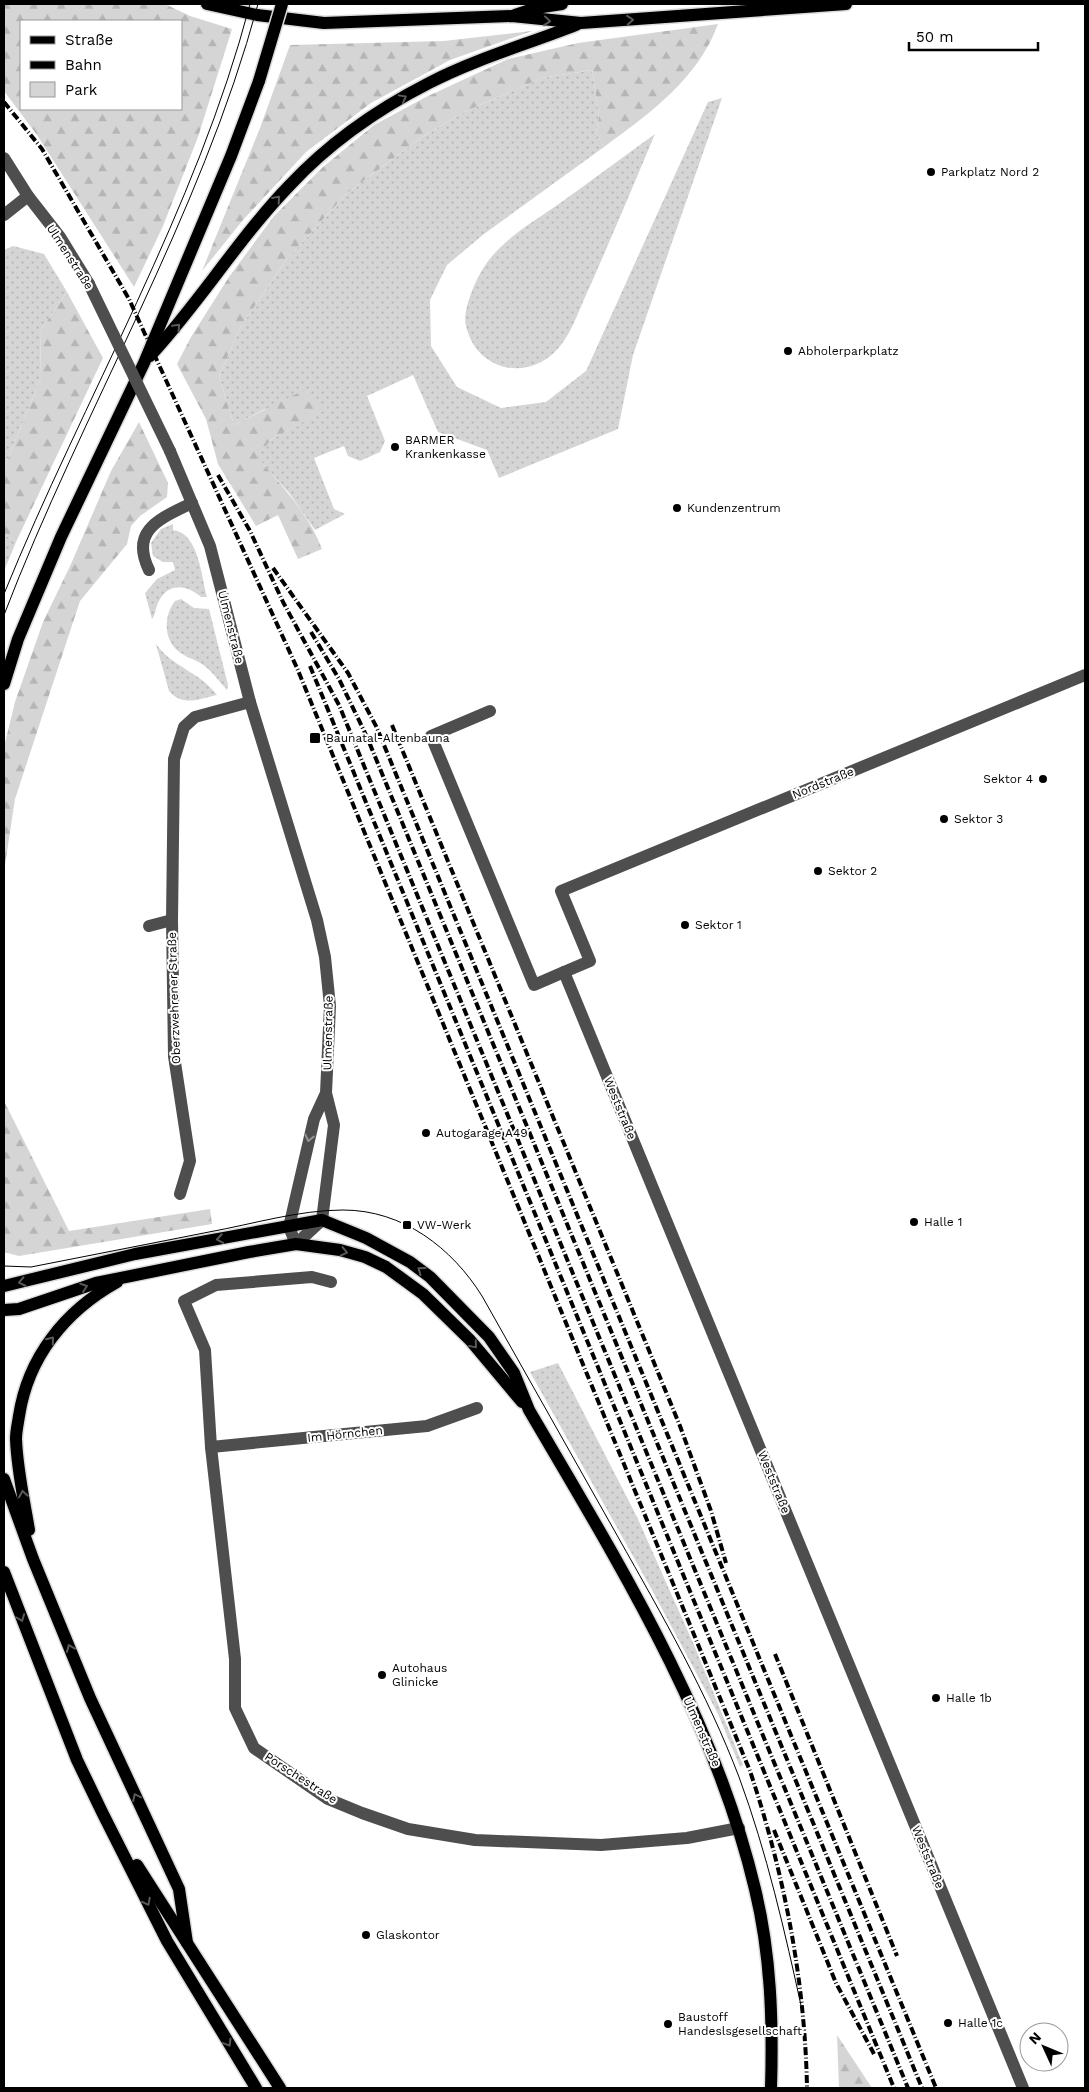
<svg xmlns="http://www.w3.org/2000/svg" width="1089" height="2092" viewBox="0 0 1089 2092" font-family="'Work Sans',sans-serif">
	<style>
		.green { fill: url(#green-dots) }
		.forest { fill: url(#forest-firs); fill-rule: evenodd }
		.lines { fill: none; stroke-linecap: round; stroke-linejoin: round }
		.major-casing { stroke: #dbdbdb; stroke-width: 15 }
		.minor { stroke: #4e4e4e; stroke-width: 12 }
		.major { stroke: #000; stroke-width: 12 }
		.tram { stroke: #000; stroke-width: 1 }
		.rail { stroke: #000; stroke-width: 4; stroke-dasharray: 8 2.5 1 2.5; stroke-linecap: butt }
		.major-bridge-casing { stroke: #dbdbdb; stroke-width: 15; stroke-linecap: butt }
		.minor-bridge { stroke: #4e4e4e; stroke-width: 12 }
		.major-bridge { stroke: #000; stroke-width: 12 }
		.oneway { stroke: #595959 }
		.oneway2 { stroke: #959595 }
		.poi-dot { fill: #000; stroke: #fff; stroke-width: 2 }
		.labels { text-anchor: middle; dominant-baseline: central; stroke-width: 4; stroke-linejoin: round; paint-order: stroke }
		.poi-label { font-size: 12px; fill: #000; stroke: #fff; text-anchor: start }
		.street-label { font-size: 12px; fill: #000; stroke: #fff }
	</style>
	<defs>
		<pattern id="green-dots" width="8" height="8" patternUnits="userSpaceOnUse" patternTransform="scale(1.25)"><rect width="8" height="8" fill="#d5d5d5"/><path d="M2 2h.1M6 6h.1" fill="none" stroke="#b5b5b5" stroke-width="1.8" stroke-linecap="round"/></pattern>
		<pattern id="forest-firs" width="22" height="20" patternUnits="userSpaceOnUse" patternTransform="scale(1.25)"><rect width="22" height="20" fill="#d5d5d5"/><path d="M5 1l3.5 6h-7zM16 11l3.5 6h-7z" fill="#b5b5b5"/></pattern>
	</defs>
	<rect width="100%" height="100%" fill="#fff"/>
	<g class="green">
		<path d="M 592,70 L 599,115 L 596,133 L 604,147 L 484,234 L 447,265 L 430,300 L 431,346 L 457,387 L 501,408 L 546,402 L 586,371 L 708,102 L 722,98 L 633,355 L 618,429 L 499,478 L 487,450 L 438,432 L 413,375 L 367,396 L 385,441 L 380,452 L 360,461 L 348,456 L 344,446 L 314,458 L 334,509 L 345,514 L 315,530 L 289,493 L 256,456 L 272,439 L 327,408 L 265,409 L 234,425 L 219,376 L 241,326 L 287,259 L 346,194 L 422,137 L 464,112 L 542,78 Z"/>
		<path d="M 655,134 C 634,184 613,234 591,284 C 582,302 573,330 561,345 C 532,383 477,373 466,326 C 462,313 474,284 481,272 C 499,240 534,222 563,201 C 594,179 624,156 655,134 Z"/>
		<path d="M 13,246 L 44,254 L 67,292 L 40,331 L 41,378 L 4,468 L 4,250 Z"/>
		<path d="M 173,524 L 173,530 C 199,533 201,576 207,597 L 201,597 C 187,585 169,582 159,601 C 155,607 156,615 152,619 L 145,593 L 157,579 L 175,570 L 173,562 L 163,562 L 153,556 L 151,543 L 161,529 Z"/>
		<path d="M 4,534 L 16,542 L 4,571 Z"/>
		<path d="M 181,599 L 194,608 L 209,609 L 228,685 L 227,690 C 219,681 212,671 202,664 C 194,659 185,657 178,651 C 163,638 164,615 175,601 Z"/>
		<path d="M 156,644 C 172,667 200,672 217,695 C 199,699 183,707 169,691 Z"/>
		<path d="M 558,1363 L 637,1517 L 694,1645 L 743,1765 L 740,1767 L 718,1714 L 652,1590 L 530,1372 Z"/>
	</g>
	<g class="forest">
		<path d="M 4,4 L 165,4 L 190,16 L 232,29 L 198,137 L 163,226 L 134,287 L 37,135 L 4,91 ZM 21,21 L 181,21 L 181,109 L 21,109 Z"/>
		<path d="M 718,24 C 698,79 650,113 604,147 L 596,133 L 599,115 L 592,70 L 542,78 L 464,112 L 422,137 L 346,194 L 287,259 L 241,326 L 219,376 L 234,425 L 302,391 L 328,408 L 272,439 L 257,456 C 281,486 308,512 322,549 L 298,559 L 278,515 L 256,526 L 218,464 L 206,419 L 177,364 L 191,337 L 229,277 L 274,216 L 323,167 L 374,125 L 426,97 L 508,59 L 578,43 Z"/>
		<path d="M 532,31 L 450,60 L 371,103 L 306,152 L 243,220 L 202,271 L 260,128 L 290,45 L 444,41 Z"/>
		<path d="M 67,292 L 103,358 L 16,542 L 4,534 L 4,468 L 41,378 L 40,331 Z"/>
		<path d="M 139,422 L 168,483 L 167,497 L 140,516 L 131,526 L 127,544 L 80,601 L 15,799 L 4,872 L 4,747 L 15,702 L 43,622 L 71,564 L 111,471 Z"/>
		<path d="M 4,1101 L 69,1231 L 210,1209 L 212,1224 L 19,1256 L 4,1252 Z"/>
		<path d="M 837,2035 L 872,2088 L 839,2088 Z"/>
	</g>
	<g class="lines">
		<defs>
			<g id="major">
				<path d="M 207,4 L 257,15 L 324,23 L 512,16 L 581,23 L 846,4"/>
				<path d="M 515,15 L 536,8 L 562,4"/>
				<path d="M 150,356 C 200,302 238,239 289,186 C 328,144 378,109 429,83 C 475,59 528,44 576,25"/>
				<path d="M 4,684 L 18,639 L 61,537 L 144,363 L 231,156 L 259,81"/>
				<path d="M 4,1286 L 135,1254 L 322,1220 L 366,1238 L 410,1262 L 430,1277 L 489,1337 L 514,1373 L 529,1410 C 618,1562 714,1716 755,1889 C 771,1955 773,2021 771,2088"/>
				<path d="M 4,1310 L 19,1309 L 96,1283 L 249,1252 L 296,1244 L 340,1250 L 365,1257 L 386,1267 L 423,1294 L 470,1340 L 522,1402"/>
				<path d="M 4,1479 L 33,1559 L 90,1698 L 179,1889 L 187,1943"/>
				<path d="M 29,1530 C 24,1500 17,1469 16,1439 C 16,1431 18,1423 19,1416 C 28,1357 65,1311 117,1282"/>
				<path d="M 4,1572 L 77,1760 L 102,1812 L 167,1941 L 256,2088"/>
				<path d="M 137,1865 L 280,2088"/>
			</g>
		</defs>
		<use href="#major" class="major-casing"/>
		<g class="minor">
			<path d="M 4,158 L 28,196 L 60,237 L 89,284"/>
			<path d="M 4,215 L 28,196"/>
			<path d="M 170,451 L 210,546 L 250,702 L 317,920 L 325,957 L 330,1006 L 326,1093 L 334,1125 L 322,1220 L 296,1244 L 289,1227 L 314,1119 L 326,1093"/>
			<path d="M 149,570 C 129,529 162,518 192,503"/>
			<path d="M 490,711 L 431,736 L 534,985 L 564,972"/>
			<path d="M 149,926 L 172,920"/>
			<path d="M 180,1194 L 190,1161 L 174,1056 L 172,920 L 174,759 L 184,727 L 195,717 L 250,702"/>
			<path d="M 331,1282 L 312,1277 L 216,1285 L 184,1301 L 205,1350 L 211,1447 L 235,1659 L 235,1708 L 254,1748 L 328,1799 L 362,1813 L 408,1829 L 475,1840 L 601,1845 L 687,1838 L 739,1828"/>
			<path d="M 211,1447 L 427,1426 L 477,1408"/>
			<path d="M 1023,2088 L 564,972 L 590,961 L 561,891 L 1085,675"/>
		</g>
		<use href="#major" class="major"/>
		<g class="tram">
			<path d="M 4,594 C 84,397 196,210 250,4"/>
			<path d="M 4,615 C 83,409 200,218 258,4"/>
			<path d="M 4,1266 L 31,1267 C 90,1255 150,1244 209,1232 C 253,1224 299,1210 343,1210 C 403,1210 452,1248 482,1296 C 527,1376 573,1457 618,1537 C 662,1615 707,1693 739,1777 C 767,1853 785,1932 802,2010"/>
		</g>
		<g class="rail">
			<path d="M 4,102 L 42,149 L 129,299 L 297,668 L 750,1771 C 784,1873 805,1980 807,2088"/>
			<path d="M 218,475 L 250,531 L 283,602 L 339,705 L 908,2088"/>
			<path d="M 273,568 L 348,673 L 377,728 L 936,2088"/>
			<path d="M 311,632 L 339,679 L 367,737 L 922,2088"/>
			<path d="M 310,666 L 894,2088"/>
			<path d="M 392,725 L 680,1426 L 711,1511 L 726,1563"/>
			<path d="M 775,1654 L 897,1956"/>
			<path d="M 774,1830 L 836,1983 L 874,2054"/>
		</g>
		<defs>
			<path id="major-bridge" d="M 259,81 L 282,4"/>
		</defs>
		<use href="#major-bridge" class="major-bridge-casing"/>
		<path class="minor-bridge" d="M 89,284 L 170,451"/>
		<use href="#major-bridge" class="major-bridge"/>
	</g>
	<defs><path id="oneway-chevron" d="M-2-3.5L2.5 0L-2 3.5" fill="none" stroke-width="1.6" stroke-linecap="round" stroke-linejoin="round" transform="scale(1.25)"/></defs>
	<g class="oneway">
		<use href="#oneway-chevron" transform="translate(630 20) rotate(-4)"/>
		<use href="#oneway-chevron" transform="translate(547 21) rotate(6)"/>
		<use href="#oneway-chevron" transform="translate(403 98) rotate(-29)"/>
		<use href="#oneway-chevron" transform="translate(277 199) rotate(-49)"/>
		<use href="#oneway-chevron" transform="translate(177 327) rotate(-47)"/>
		<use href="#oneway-chevron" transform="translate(220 1239) rotate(170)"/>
		<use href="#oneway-chevron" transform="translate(344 1252) rotate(13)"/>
		<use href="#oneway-chevron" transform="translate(421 1270) rotate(-144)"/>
		<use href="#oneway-chevron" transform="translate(22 1282) rotate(168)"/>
		<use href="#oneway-chevron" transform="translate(84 1287) rotate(-19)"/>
		<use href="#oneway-chevron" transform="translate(51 1340) rotate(-51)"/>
		<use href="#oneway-chevron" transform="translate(474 1345) rotate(50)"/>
		<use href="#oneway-chevron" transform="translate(23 1494) rotate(-99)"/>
		<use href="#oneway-chevron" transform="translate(21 1618) rotate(69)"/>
		<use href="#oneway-chevron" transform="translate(70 1648) rotate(-112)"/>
		<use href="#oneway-chevron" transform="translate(136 1797) rotate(-115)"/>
		<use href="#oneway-chevron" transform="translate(147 1902) rotate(63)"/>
		<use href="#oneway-chevron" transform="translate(228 2043) rotate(59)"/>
	</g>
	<use class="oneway2" href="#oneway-chevron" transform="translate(309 1138) rotate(103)"/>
	<g class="poi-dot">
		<circle cx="931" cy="172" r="5"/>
		<circle cx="788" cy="351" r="5"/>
		<circle cx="395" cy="447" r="5"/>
		<circle cx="677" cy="508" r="5"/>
		<rect x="309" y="732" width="12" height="12" rx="2.5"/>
		<circle cx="1043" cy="779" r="5"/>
		<circle cx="944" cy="819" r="5"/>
		<circle cx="818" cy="871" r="5"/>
		<circle cx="685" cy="925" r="5"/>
		<circle cx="426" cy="1133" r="5"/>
		<circle cx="914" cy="1222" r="5"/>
		<rect x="402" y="1220" width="10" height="10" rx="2.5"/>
		<circle cx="382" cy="1675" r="5"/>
		<circle cx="936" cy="1698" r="5"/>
		<circle cx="366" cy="1935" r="5"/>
		<circle cx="948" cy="2023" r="5"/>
		<circle cx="668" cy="2024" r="5"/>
	</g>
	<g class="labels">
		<g class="poi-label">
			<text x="941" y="172">Parkplatz Nord 2</text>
			<text x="798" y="351">Abholerparkplatz</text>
			<text x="405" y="440">BARMER<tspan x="405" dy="14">Krankenkasse</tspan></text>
			<text x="687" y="508">Kundenzentrum</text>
			<text x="326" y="738">Baunatal-Altenbauna</text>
			<text x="1033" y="779" text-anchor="end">Sektor 4</text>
			<text x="954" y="819">Sektor 3</text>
			<text x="828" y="871">Sektor 2</text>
			<text x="695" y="925">Sektor 1</text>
			<text x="436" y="1133">Autogarage A49</text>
			<text x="924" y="1222">Halle 1</text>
			<text x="417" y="1225">VW-Werk</text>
			<text x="392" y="1668">Autohaus<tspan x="392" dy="14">Glinicke</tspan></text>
			<text x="946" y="1698">Halle 1b</text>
			<text x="376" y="1935">Glaskontor</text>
			<text x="678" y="2017">Baustoff<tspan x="678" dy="14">Handeslsgesellschaft</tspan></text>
			<text x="958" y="2023">Halle 1c</text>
		</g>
		<g class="street-label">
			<text transform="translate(70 257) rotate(57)">Ulmenstraße</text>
			<text transform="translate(231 627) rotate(76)">Ulmenstraße</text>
			<text transform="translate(823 783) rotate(-22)">Nordstraße</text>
			<text transform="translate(174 998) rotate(-92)">Oberzwehrener Straße</text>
			<text transform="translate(328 1033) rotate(-89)">Ulmenstraße</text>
			<text transform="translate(620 1108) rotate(68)">Weststraße</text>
			<text transform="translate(345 1434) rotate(-6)">Im Hörnchen</text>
			<text transform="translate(774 1482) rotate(68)">Weststraße</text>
			<text transform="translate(702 1732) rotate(66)">Ulmenstraße</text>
			<text transform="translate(301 1778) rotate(33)">Porschestraße</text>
			<text transform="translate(928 1857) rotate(68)">Weststraße</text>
		</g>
	</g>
	<rect width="1089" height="2092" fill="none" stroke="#000000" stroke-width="10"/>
	<rect x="20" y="20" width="162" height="90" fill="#ffffff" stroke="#999999"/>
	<rect x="30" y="36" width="25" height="8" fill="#000000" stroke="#999999"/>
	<text x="65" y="45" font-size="15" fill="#000000">Straße</text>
	<rect x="30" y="61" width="25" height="8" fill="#000000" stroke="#999999"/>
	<text x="65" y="70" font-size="15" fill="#000000">Bahn</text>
	<rect x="30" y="82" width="25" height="15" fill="#d5d5d5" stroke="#999999"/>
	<text x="65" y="95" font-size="15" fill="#000000">Park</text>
	<g transform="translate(1044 2047) rotate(314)"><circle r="24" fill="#ffffff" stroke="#999999"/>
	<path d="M0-4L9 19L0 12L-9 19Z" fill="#000000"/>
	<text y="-8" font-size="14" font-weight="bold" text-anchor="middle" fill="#000000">N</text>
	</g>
	<path d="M909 42v8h129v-8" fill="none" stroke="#000000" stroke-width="2.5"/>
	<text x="916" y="42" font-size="15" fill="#000000" stroke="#ffffff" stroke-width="4" paint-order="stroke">50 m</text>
</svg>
